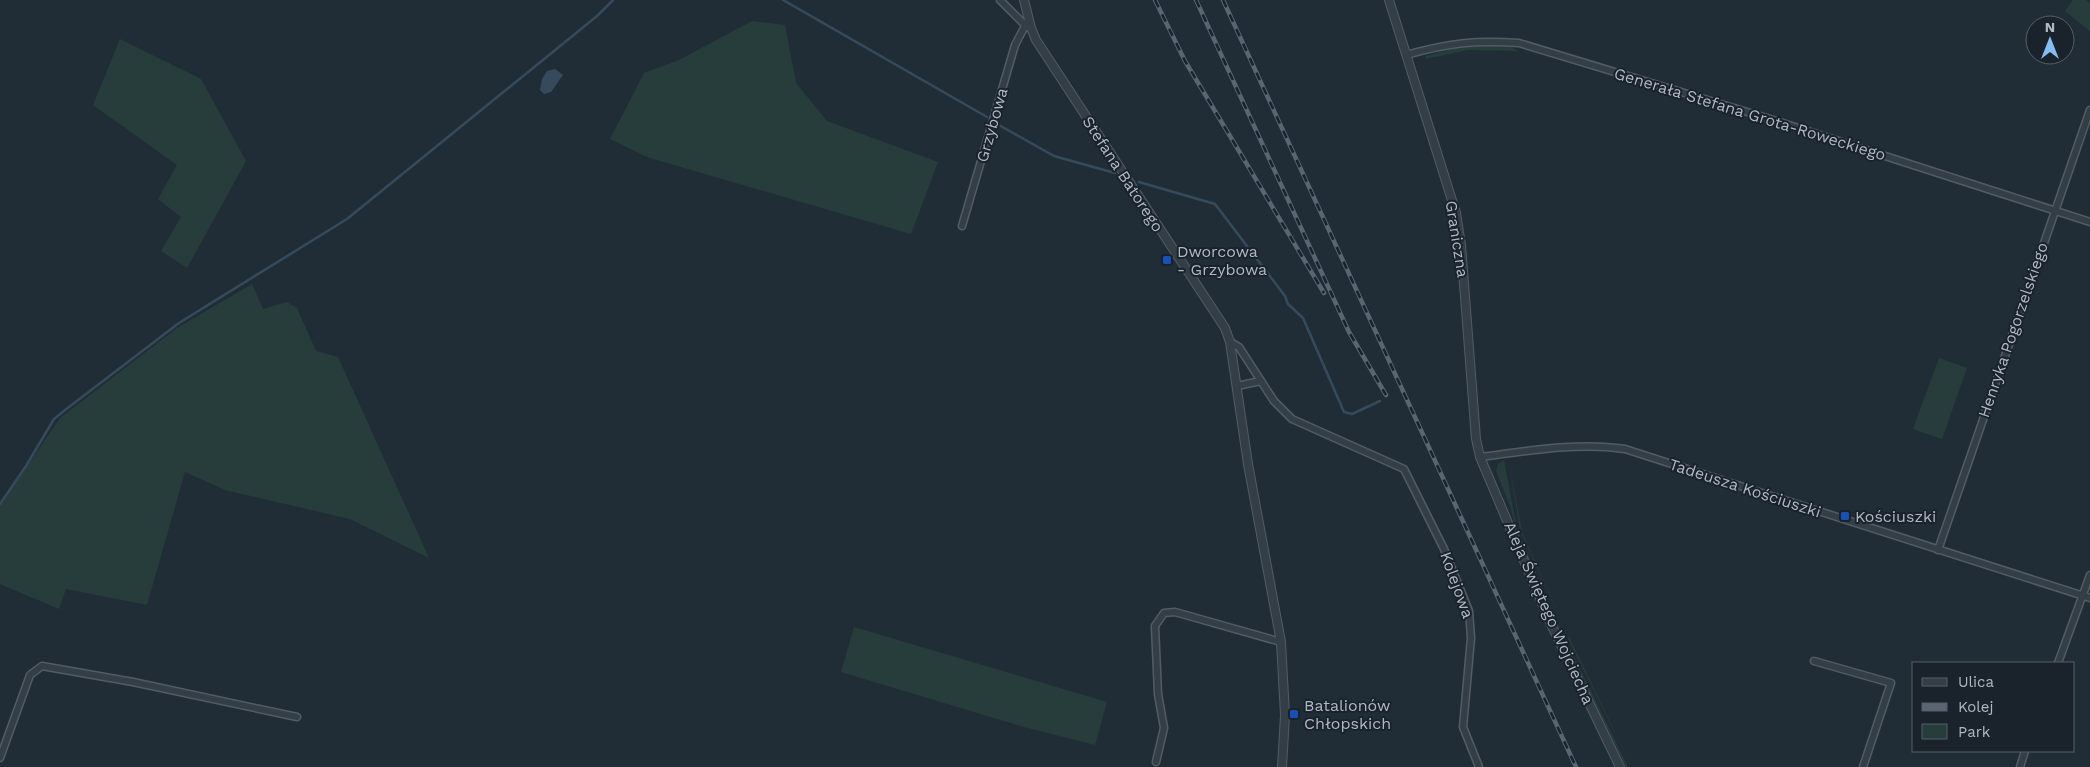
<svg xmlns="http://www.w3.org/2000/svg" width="2090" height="767" viewBox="0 0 2090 767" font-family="'Work Sans',sans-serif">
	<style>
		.green { fill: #273d3b }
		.water { fill: #354b5d }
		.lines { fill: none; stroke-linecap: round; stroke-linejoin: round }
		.stream { stroke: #354b5d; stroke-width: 2.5 }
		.minor-casing { stroke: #525c65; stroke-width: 9 }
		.tertiary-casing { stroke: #525c65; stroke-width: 10 }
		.minor { stroke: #343e47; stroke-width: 6 }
		.tertiary { stroke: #343e47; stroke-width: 8 }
		.rail-casing { stroke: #596570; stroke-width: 4.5 }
		.rail { stroke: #1a232c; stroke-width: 2.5; stroke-dasharray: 8; stroke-linecap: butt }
		.transit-dot { fill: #1a4fb4; stroke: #1a232c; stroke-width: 2 }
		.labels { text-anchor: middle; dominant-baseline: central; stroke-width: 4; stroke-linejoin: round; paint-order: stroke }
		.street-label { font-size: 16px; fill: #afb9c4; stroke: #1a232c }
		.poi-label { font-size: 16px; fill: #afb9c4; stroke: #1a232c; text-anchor: start }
	</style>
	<rect width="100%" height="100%" fill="#212d36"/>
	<g class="green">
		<path d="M 2073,0 L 2086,0 L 2090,3 L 2090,31 L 2065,11 Z"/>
		<path d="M 752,21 L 785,25 L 796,83 L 827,121 L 938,162 L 911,234 L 647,157 L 610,139 L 644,73 L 679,60 Z"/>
		<path d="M 120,39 L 201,79 L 246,161 L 187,268 L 161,251 L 181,217 L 158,199 L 177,165 L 93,105 Z"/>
		<path d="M 1484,45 L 1511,47 L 1518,51 L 1468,50 L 1425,59 L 1426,56 L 1461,47 Z"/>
		<path d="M 252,284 L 263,309 L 287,302 L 297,308 L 316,351 L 338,357 L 429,558 L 350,519 L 225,490 L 185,472 L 147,605 L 66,589 L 59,609 L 0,584 L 0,506 L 60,418 L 177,328 Z"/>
		<path d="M 1939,358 L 1967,368 L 1942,439 L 1913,429 Z"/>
		<path d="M 1504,460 L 1517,529 L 1560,628 L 1555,622 L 1520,542 L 1510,506 L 1496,471 L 1498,464 Z"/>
		<path d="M 1509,462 L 1522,532 L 1565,629 L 1520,530 Z"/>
		<path d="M 854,627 L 1107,702 L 1095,745 L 1024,727 L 841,672 Z"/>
		<path d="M 1569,637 L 1632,767 L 1568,639 Z"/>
		<path d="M 1567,642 L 1628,767 L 1626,767 L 1568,649 Z"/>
	</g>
	<path class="water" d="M 555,69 L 563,75 L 551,92 L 544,94 L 540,90 L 542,79 L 547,71 Z"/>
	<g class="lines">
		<g class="stream">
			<path d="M 783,0 L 987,117"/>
			<path d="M 997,124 L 1054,156 L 1115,173"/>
			<path d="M 1139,182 L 1215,204 L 1285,296 L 1288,304 L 1303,318 L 1344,412 L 1352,414 L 1380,401"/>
			<path d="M 0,504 L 26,466 L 54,419 L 65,410 L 179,323 L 347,219 L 597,16 L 613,0"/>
		</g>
		<defs>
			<g id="minor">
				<path d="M 1000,0 L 1027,27"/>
				<path d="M 1406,55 C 1449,43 1475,40 1519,43 L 1767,118 L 2090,222"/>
				<path d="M 962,226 L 1015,45 L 1025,26"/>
				<path d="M 1230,342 L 1239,347 L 1274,401 L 1292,419 L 1404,469 L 1444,549 L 1469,611 L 1471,638 L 1463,727 L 1479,767"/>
				<path d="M 1237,386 L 1261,381"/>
				<path d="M 1480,457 C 1528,451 1577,442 1625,449 L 2090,598"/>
				<path d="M 1938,550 L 2090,110"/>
				<path d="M 1814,661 L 1891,683 L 1863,767"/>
				<path d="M 2058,663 L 2090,575"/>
				<path d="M 0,758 L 30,675 L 42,666 L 133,682 L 297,717"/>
				<path d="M 1156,762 L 1164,728 L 1158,694 L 1155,626 L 1164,613 L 1175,612 L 1281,642"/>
				<path d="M 2020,767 L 2025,751"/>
			</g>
			<g id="tertiary">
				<path d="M 1024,0 L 1031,28 L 1036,40 L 1225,328 L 1230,342 L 1248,464 L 1281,642 L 1285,715 L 1282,767"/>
				<path d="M 1389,0 L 1456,213 L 1461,245 L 1476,439 L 1480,457 L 1550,622 L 1620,767"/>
			</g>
		</defs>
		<use href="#minor" class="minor-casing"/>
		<use href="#tertiary" class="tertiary-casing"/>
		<use href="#minor" class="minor"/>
		<use href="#tertiary" class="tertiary"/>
		<defs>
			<g id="rail">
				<path d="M 1155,0 L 1185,61 L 1324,293"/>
				<path d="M 1196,0 L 1349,332 L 1386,395"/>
				<path d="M 1223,0 L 1576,767"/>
			</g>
		</defs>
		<use href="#rail" class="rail-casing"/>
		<use href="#rail" class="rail"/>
	</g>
	<g class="transit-dot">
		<rect x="1162" y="255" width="10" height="10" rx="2.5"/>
		<rect x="1840" y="511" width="10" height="10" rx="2.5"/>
		<rect x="1289" y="709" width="10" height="10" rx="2.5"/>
	</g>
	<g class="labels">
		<g class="street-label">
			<text transform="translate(1750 114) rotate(17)">Generała Stefana Grota-Roweckiego</text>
			<text transform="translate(992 125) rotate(-74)">Grzybowa</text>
			<text transform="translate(1123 174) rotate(57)">Stefana Batorego</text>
			<text transform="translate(1457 239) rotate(81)">Graniczna</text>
			<text transform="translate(2013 330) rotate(-71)">Henryka Pogorzelskiego</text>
			<text transform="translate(1745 488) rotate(18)">Tadeusza Kościuszki</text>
			<text transform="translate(1457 585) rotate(70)">Kolejowa</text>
			<text transform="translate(1549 613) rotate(66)">Aleja Świętego Wojciecha</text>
		</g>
		<g class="poi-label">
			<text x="1177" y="251">Dworcowa<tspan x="1177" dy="18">- Grzybowa</tspan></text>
			<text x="1855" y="516">Kościuszki</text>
			<text x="1304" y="705">Batalionów<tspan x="1304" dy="18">Chłopskich</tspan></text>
		</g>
	</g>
	<rect x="1912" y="662" width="162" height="90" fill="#1a232c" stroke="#565f69"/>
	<rect x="1922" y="678" width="25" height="8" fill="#343e47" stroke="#565f69"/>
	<text x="1958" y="687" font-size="15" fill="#afb9c4">Ulica</text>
	<rect x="1922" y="703" width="25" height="8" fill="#596570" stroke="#565f69"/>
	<text x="1958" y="712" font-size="15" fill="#afb9c4">Kolej</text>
	<rect x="1922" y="724" width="25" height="15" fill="#273d3b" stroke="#565f69"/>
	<text x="1958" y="737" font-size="15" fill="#afb9c4">Park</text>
	<g transform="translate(2050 40)"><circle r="24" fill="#1a232c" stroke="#565f69"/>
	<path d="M0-4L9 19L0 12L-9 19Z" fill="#85bcf2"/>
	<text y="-8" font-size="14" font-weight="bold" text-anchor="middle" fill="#afb9c4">N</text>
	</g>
</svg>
